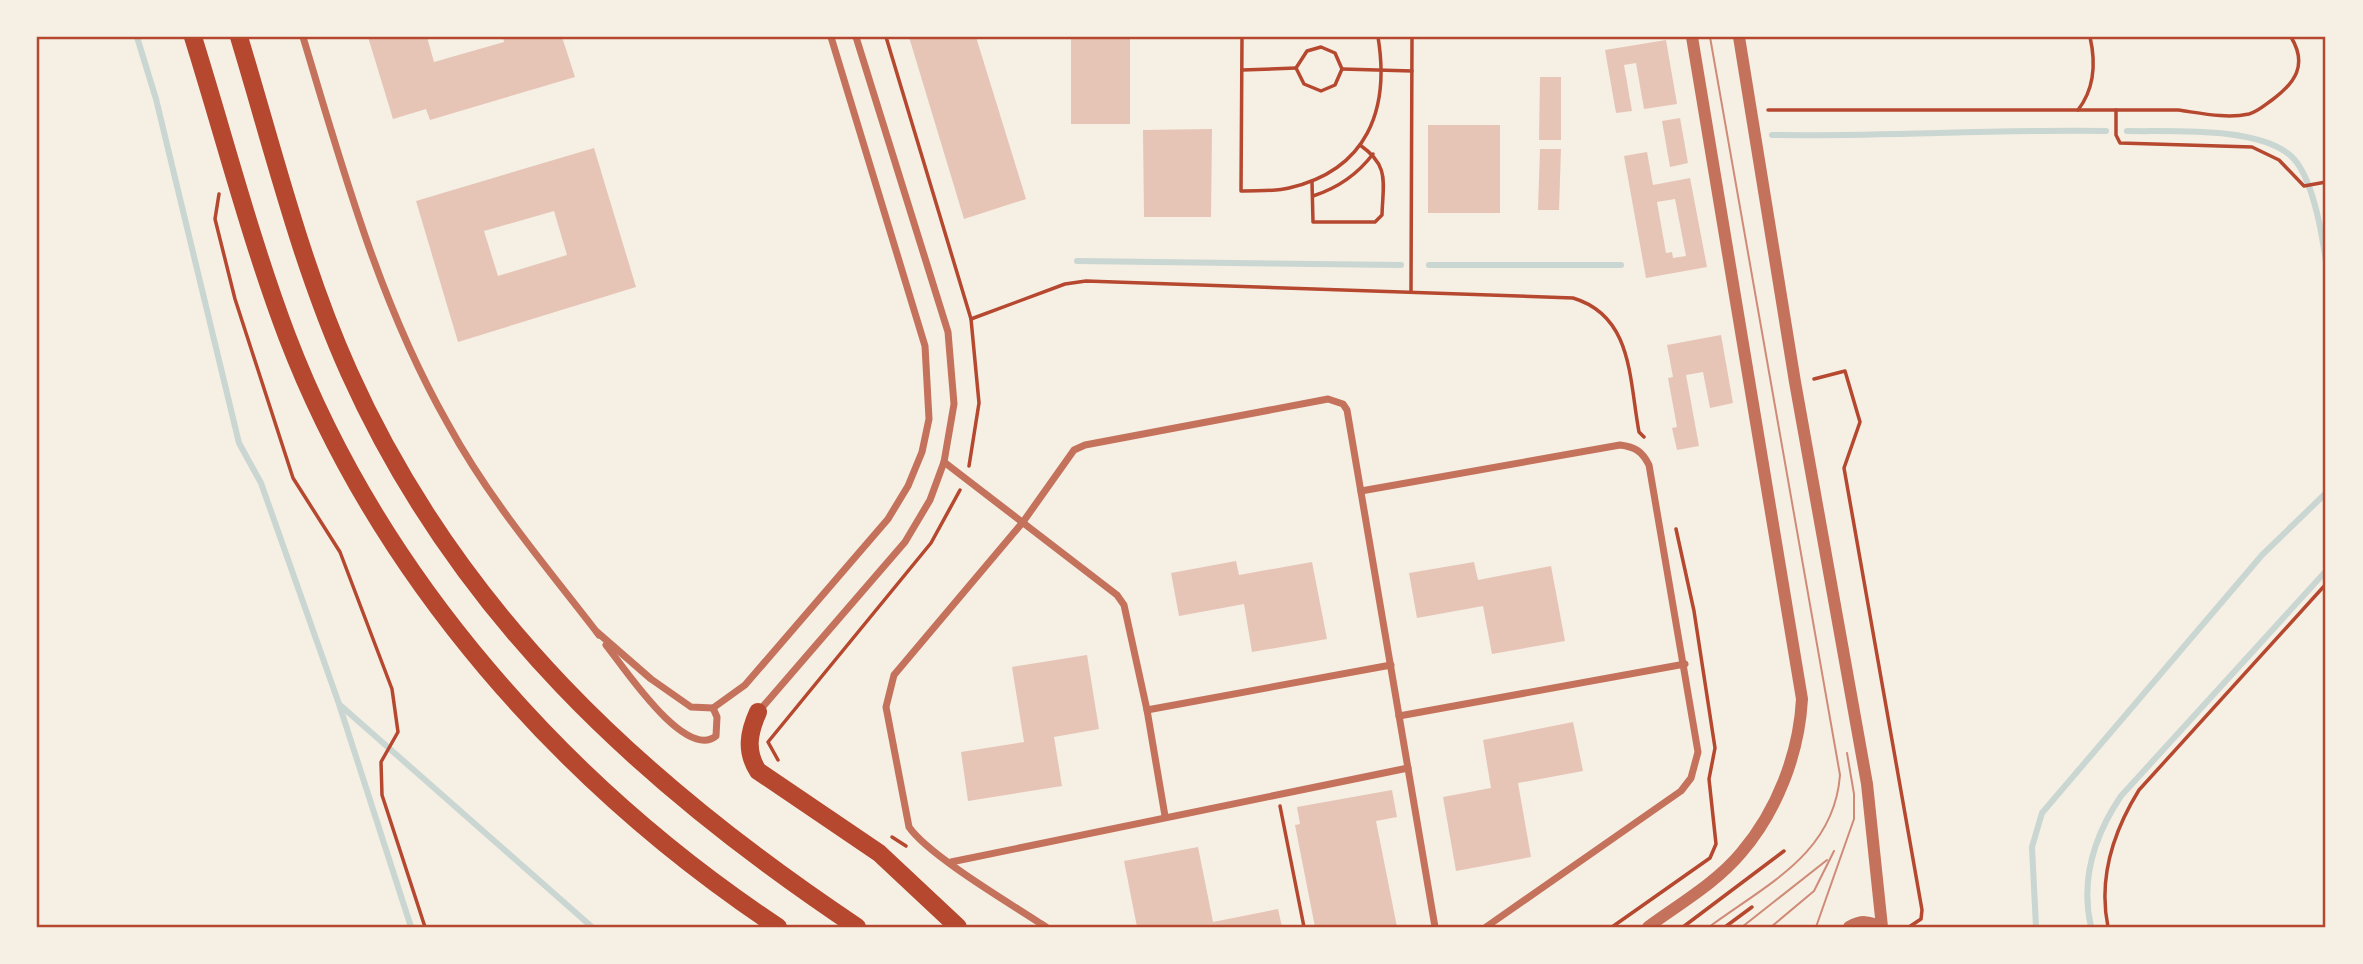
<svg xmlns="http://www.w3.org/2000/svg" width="2363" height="964" viewBox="0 0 2363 964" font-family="Poppins,sans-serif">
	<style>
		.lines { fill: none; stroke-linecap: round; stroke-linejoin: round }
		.stream { stroke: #c9d6d2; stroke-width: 6 }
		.building { fill: #e6c5b7; fill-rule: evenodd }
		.path { stroke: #b5482f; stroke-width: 3.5 }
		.minor { stroke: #c5725c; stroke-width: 7 }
		.tertiary { stroke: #c5725c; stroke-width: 12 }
		.primary { stroke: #b5482f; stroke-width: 18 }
		.tram { stroke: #cf8b77; stroke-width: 2 }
		.neatline { fill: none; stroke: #b5482f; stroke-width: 2.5 }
	</style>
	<rect width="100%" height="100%" fill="#f6efe4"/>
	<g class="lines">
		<g class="stream">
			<path d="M 137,37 L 156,99 L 239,443 L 261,483 L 339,704 L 411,927"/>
			<path d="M 2127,131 C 2171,132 2257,126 2291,156 C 2313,176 2322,234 2326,262"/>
			<path d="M 1772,135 C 1883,137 1994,129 2106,131"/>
			<path d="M 1077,261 L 1401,265"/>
			<path d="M 1429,265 L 1621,265"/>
			<path d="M 340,705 L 592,927"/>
			<path d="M 2036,927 L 2032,847 L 2042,813 L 2262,555 L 2326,493"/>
			<path d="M 2091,927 C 2080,879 2094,836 2121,796 L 2326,571"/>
		</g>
	</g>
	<g class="building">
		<path d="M 368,37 L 427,37 L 434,62 L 504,42 L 503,37 L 562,37 L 575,77 L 430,120 L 426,109 L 393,119 Z"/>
		<path d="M 909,37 L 976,37 L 1026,199 L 964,219 Z"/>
		<rect x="1071" y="37" width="59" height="87"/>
		<path d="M 1666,40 L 1677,104 L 1644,109 L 1636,63 L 1624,65 L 1632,111 L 1616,113 L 1605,50 Z"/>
		<path d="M 1540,77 L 1561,77 L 1561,140 L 1539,140 Z"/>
		<path d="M 1680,118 L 1688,163 L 1670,167 L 1662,121 Z"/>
		<rect x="1428" y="125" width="72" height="88"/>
		<path d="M 1212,129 L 1211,217 L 1144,217 L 1143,130 Z"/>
		<path d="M 594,148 L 636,287 L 458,342 L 416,201 ZM 554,211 L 567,255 L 498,276 L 484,231 Z"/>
		<path d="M 1540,149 L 1561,149 L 1559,210 L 1538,210 Z"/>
		<path d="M 1647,152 L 1653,185 L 1690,178 L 1707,267 L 1646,278 L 1624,156 ZM 1675,199 L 1686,256 L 1673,258 L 1672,252 L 1666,253 L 1657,202 Z"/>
		<path d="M 1721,335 L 1733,403 L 1710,408 L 1703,372 L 1686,375 L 1699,446 L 1677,450 L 1672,428 L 1677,427 L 1668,378 L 1673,377 L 1667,345 Z"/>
		<path d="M 1236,561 L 1239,575 L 1312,562 L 1327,639 L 1252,652 L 1244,604 L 1179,616 L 1171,573 Z"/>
		<path d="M 1474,562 L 1478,580 L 1551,566 L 1565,641 L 1492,654 L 1483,606 L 1417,618 L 1409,573 Z"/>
		<path d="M 1087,655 L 1099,729 L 1054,737 L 1062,786 L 968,801 L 961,752 L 1024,742 L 1012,667 Z"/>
		<path d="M 1573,722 L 1583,771 L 1518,783 L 1531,857 L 1456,871 L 1443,797 L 1491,788 L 1483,740 Z"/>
		<path d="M 1392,790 L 1397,817 L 1376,821 L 1397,927 L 1315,927 L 1295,825 L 1300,824 L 1297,807 Z"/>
		<path d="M 1198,847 L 1213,922 L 1278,909 L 1282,927 L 1137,927 L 1124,861 Z"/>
	</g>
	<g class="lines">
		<g class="path">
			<path d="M 886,37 L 971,319 L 979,403 L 969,466"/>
			<path d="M 1242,37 L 1241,191 C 1256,190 1274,192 1289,188 C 1367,170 1390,110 1378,37"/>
			<path d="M 1321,47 L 1335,53 L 1342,69 L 1335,85 L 1321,91 L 1304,84 L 1296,68 L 1307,51 Z"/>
			<path d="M 1342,69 L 1412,71"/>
			<path d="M 1242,70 L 1296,68"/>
			<path d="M 1768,110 L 2178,110 C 2200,113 2226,119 2249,114 C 2257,112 2265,105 2272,100 C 2295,83 2308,65 2291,37"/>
			<path d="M 2078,110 C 2095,88 2096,63 2090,37"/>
			<path d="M 2116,110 L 2116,135 L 2120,143 L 2252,147 L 2279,160 L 2304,186 L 2326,182"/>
			<path d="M 1312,182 L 1313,222 L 1375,222 L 1382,215 C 1383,182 1390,166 1360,145"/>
			<path d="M 219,194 L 215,219 L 235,299 L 293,478 L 340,552 L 392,689 L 398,732 L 381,762 L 382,795 L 425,927"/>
			<path d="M 1313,196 C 1338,188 1357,175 1373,154"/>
			<path d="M 1411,291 L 1412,37"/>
			<path d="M 971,319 L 1065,284 L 1086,281 L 1573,298 C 1633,316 1629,379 1639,432 L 1644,437"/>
			<path d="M 1814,379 L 1845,371 L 1860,422 L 1844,468 L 1922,910 L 1921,919 L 1909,927"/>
			<path d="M 778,760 L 768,742 L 931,543 L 960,490"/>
			<path d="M 1280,806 L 1304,927"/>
			<path d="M 892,837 L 906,846"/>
			<path d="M 1612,927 L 1710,858 L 1716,844 L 1709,779 L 1715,748 L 1694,611 L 1676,529"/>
			<path d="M 1683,927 L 1784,851"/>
			<path d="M 1725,927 L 1752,907"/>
			<path d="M 2108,927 C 2098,878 2113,832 2139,790 L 2326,584"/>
		</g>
		<g class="minor">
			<path d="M 303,37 C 343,169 379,303 448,424 C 490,501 546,566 599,635"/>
			<path d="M 944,462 L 1117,595 L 1124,605 L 1147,710 L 1165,816"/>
			<path d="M 1361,491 L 1620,445 C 1635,447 1642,451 1649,465 L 1698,752 L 1691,778 L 1681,791 L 1486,927"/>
			<path d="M 597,632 L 651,679 L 691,707 L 713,708 L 745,685 L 888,519 L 908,486 L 922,452 L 929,419 L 925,346 L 831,37"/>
			<path d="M 606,645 C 623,666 685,761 716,736 L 717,717 L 713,708"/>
			<path d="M 1147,710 L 1391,665"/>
			<path d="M 759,711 L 905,542 L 930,500 L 944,462 L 954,404 L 948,332 L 856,37"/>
			<path d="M 1399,716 L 1685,664"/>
			<path d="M 951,862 L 1408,768"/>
			<path d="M 1046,927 C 1013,905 929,856 909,827 L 886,707 L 894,675 L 1023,522 L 1074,450 L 1085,445 L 1328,399 L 1343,404 L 1347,410 L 1435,927"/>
		</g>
		<g class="tertiary">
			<path d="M 1739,37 L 1795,382 L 1867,784 L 1882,927"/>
			<path d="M 1648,927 C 1679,904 1716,883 1741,853 C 1777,811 1799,754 1802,699 L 1692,37"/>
			<path d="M 1849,927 C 1861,920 1869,921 1881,927"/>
		</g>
		<g class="primary">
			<path d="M 193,37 C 224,136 250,238 287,336 C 379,577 564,785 778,927"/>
			<path d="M 239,37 C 273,149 301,265 349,372 C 457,613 641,783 857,927"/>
			<path d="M 758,712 C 749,732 745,751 758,771 L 879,853 L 958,927"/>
		</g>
		<g class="tram">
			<path d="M 1709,927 C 1767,884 1834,854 1840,775 L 1710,37"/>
			<path d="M 1742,927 L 1827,860"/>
			<path d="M 1771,927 L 1814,891 L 1834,851"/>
			<path d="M 1816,927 L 1854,819 L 1854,794 L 1847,753"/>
		</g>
	</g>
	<rect width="2363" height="964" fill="none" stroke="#f6efe4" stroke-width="77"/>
	<rect x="38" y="38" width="2286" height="888" class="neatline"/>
</svg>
